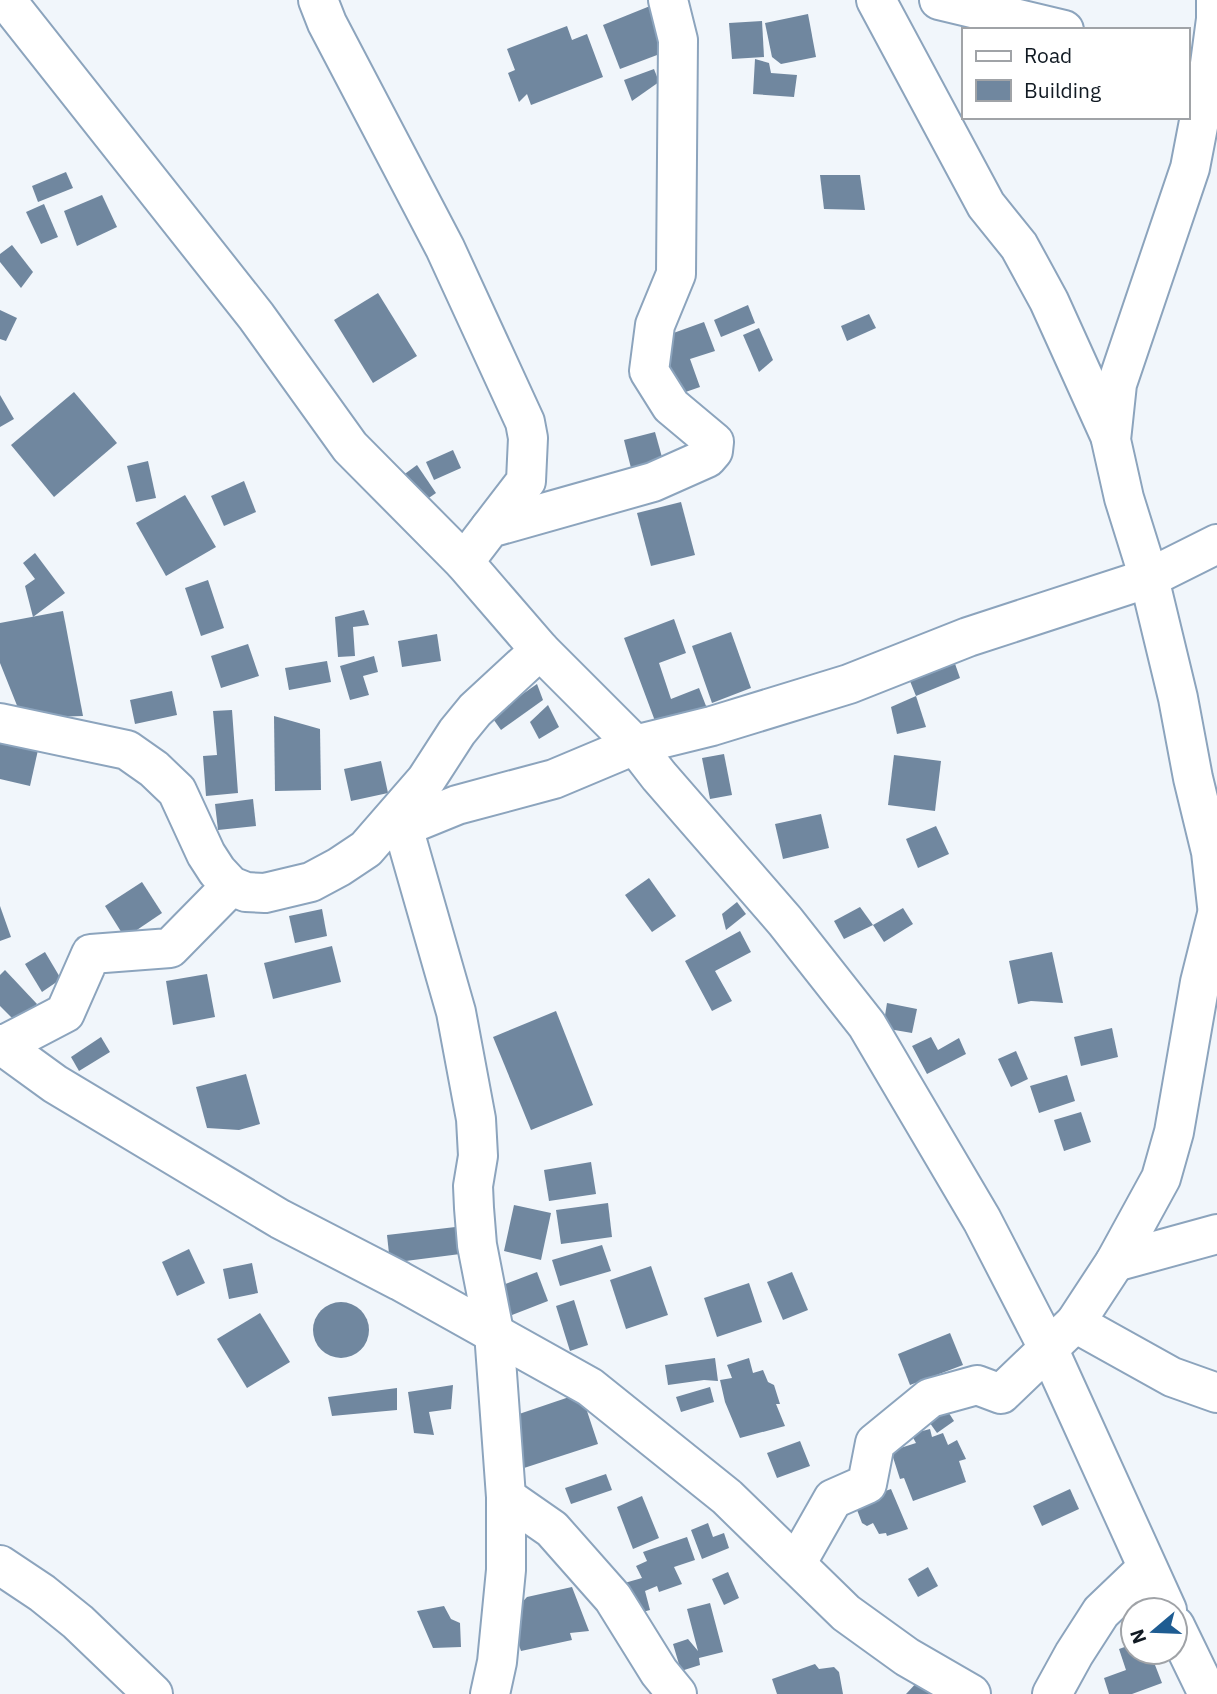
<svg xmlns="http://www.w3.org/2000/svg" width="1217" height="1694" viewBox="0 0 1217 1694" font-family="'IBM Plex Sans',sans-serif">
	<style>
		.building { fill: #70879f }
		.lines { fill: none; stroke-linecap: round; stroke-linejoin: round }
		.minor-casing { stroke: #8ca4bd; stroke-width: 42 }
		.minor { stroke: #fff; stroke-width: 38 }
	</style>
	<rect width="100%" height="100%" fill="#f1f6fb"/>
	<g class="building">
		<path d="M 655,4 L 673,49 L 620,69 L 603,25 Z"/>
		<path d="M 808,14 L 816,57 L 781,64 L 772,57 L 765,23 Z"/>
		<path d="M 762,21 L 764,57 L 732,59 L 729,23 Z"/>
		<path d="M 567,26 L 572,40 L 587,34 L 603,77 L 531,105 L 527,94 L 519,102 L 508,73 L 515,70 L 507,49 Z"/>
		<path d="M 755,59 L 769,63 L 771,73 L 797,75 L 794,97 L 753,94 Z"/>
		<path d="M 654,69 L 659,82 L 632,101 L 624,80 Z"/>
		<path d="M 66,172 L 73,188 L 38,202 L 32,186 Z"/>
		<path d="M 820,175 L 860,175 L 865,210 L 824,209 Z"/>
		<path d="M 102,195 L 117,227 L 77,246 L 64,211 Z"/>
		<path d="M 44,204 L 58,237 L 41,244 L 26,212 Z"/>
		<path d="M 12,245 L 33,272 L 21,288 L 0,262 L 0,254 Z"/>
		<path d="M 378,293 L 417,356 L 373,383 L 334,320 Z"/>
		<path d="M 748,305 L 755,323 L 721,337 L 714,320 Z"/>
		<path d="M 0,310 L 17,318 L 6,341 L 0,339 Z"/>
		<path d="M 869,314 L 876,328 L 847,341 L 841,326 Z"/>
		<path d="M 704,322 L 715,351 L 690,359 L 700,387 L 674,396 L 654,340 Z"/>
		<path d="M 759,328 L 773,360 L 759,372 L 743,335 Z"/>
		<path d="M 74,392 L 117,443 L 54,497 L 11,445 Z"/>
		<path d="M 0,395 L 14,419 L 0,427 Z"/>
		<path d="M 655,432 L 665,468 L 633,476 L 624,440 Z"/>
		<path d="M 453,450 L 461,468 L 434,480 L 426,462 Z"/>
		<path d="M 148,461 L 156,498 L 136,502 L 127,466 Z"/>
		<path d="M 417,465 L 436,493 L 420,504 L 402,476 Z"/>
		<path d="M 244,481 L 256,512 L 224,526 L 211,496 Z"/>
		<path d="M 185,495 L 216,547 L 166,576 L 136,523 Z"/>
		<path d="M 681,502 L 695,555 L 651,566 L 637,513 Z"/>
		<path d="M 35,553 L 65,593 L 33,617 L 25,586 L 35,579 L 23,563 Z"/>
		<path d="M 208,580 L 224,628 L 201,636 L 185,588 Z"/>
		<path d="M 364,610 L 369,625 L 353,627 L 355,656 L 338,657 L 335,617 Z"/>
		<path d="M 63,611 L 83,716 L 22,718 L 0,663 L 0,623 Z"/>
		<path d="M 674,619 L 686,653 L 659,663 L 671,699 L 699,688 L 708,711 L 658,729 L 624,638 Z"/>
		<path d="M 731,632 L 751,688 L 712,703 L 692,646 Z"/>
		<path d="M 437,634 L 441,661 L 402,667 L 398,641 Z"/>
		<path d="M 248,644 L 259,676 L 221,688 L 211,656 Z"/>
		<path d="M 374,656 L 378,672 L 363,676 L 369,695 L 350,700 L 340,666 Z"/>
		<path d="M 953,658 L 960,678 L 916,696 L 908,676 Z"/>
		<path d="M 327,661 L 331,682 L 289,690 L 285,668 Z"/>
		<path d="M 537,684 L 543,700 L 501,730 L 491,716 Z"/>
		<path d="M 172,691 L 177,715 L 135,724 L 130,700 Z"/>
		<path d="M 916,696 L 926,727 L 897,734 L 891,707 Z"/>
		<path d="M 548,705 L 559,727 L 539,739 L 530,722 Z"/>
		<path d="M 232,710 L 238,793 L 206,796 L 203,756 L 217,755 L 213,711 Z"/>
		<path d="M 274,716 L 320,729 L 321,790 L 275,791 Z"/>
		<path d="M 0,741 L 38,750 L 30,786 L 0,779 Z"/>
		<path d="M 724,754 L 732,795 L 710,799 L 702,758 Z"/>
		<path d="M 894,755 L 941,761 L 935,811 L 888,805 Z"/>
		<path d="M 381,761 L 388,793 L 351,801 L 344,769 Z"/>
		<path d="M 253,799 L 256,826 L 218,830 L 215,804 Z"/>
		<path d="M 821,814 L 829,848 L 783,859 L 775,824 Z"/>
		<path d="M 936,826 L 949,854 L 918,868 L 906,839 Z"/>
		<path d="M 649,878 L 676,916 L 652,932 L 625,895 Z"/>
		<path d="M 142,882 L 162,913 L 125,938 L 105,906 Z"/>
		<path d="M 737,902 L 746,914 L 726,930 L 722,914 Z"/>
		<path d="M 0,906 L 11,937 L 0,941 Z"/>
		<path d="M 860,907 L 873,925 L 844,939 L 834,921 Z"/>
		<path d="M 903,908 L 913,924 L 884,942 L 873,925 Z"/>
		<path d="M 322,909 L 327,936 L 295,943 L 289,916 Z"/>
		<path d="M 740,931 L 751,952 L 715,971 L 732,1001 L 712,1011 L 685,961 Z"/>
		<path d="M 332,946 L 341,982 L 273,999 L 264,963 Z"/>
		<path d="M 45,952 L 61,979 L 42,992 L 25,964 Z"/>
		<path d="M 1052,952 L 1063,1003 L 1031,1001 L 1018,1004 L 1009,961 Z"/>
		<path d="M 5,970 L 37,1004 L 17,1023 L 0,1006 L 0,975 Z"/>
		<path d="M 207,974 L 215,1017 L 173,1025 L 166,981 Z"/>
		<path d="M 887,1003 L 917,1009 L 912,1033 L 883,1028 Z"/>
		<path d="M 556,1011 L 593,1105 L 531,1130 L 493,1037 Z"/>
		<path d="M 1112,1028 L 1118,1057 L 1081,1066 L 1074,1037 Z"/>
		<path d="M 101,1037 L 110,1052 L 79,1071 L 71,1057 Z"/>
		<path d="M 931,1037 L 938,1050 L 959,1038 L 966,1054 L 927,1074 L 912,1046 Z"/>
		<path d="M 1016,1051 L 1028,1079 L 1011,1087 L 998,1059 Z"/>
		<path d="M 246,1074 L 260,1124 L 239,1130 L 207,1128 L 196,1087 Z"/>
		<path d="M 1067,1075 L 1075,1101 L 1039,1113 L 1030,1086 Z"/>
		<path d="M 1081,1112 L 1091,1142 L 1064,1151 L 1054,1120 Z"/>
		<path d="M 591,1162 L 596,1194 L 549,1201 L 544,1170 Z"/>
		<path d="M 608,1203 L 612,1237 L 561,1244 L 556,1210 Z"/>
		<path d="M 514,1205 L 551,1213 L 541,1260 L 504,1251 Z"/>
		<path d="M 464,1226 L 468,1253 L 390,1263 L 387,1235 Z"/>
		<path d="M 602,1245 L 611,1271 L 560,1286 L 552,1260 Z"/>
		<path d="M 189,1249 L 205,1283 L 177,1296 L 162,1262 Z"/>
		<path d="M 252,1263 L 258,1293 L 229,1299 L 223,1269 Z"/>
		<path d="M 651,1266 L 668,1315 L 626,1329 L 610,1280 Z"/>
		<path d="M 537,1272 L 548,1301 L 512,1315 L 500,1286 Z"/>
		<path d="M 792,1272 L 808,1310 L 783,1320 L 767,1282 Z"/>
		<path d="M 749,1283 L 762,1322 L 717,1337 L 704,1298 Z"/>
		<path d="M 574,1300 L 588,1345 L 570,1351 L 556,1306 Z"/>
		<circle cx="341" cy="1330" r="28"/>
		<path d="M 260,1313 L 290,1362 L 247,1388 L 217,1339 Z"/>
		<path d="M 950,1333 L 963,1365 L 910,1385 L 898,1354 Z"/>
		<path d="M 715,1358 L 718,1381 L 704,1380 L 668,1385 L 665,1365 Z"/>
		<path d="M 749,1358 L 753,1373 L 763,1370 L 768,1382 L 774,1385 L 780,1404 L 776,1404 L 785,1426 L 740,1438 L 725,1402 L 720,1380 L 732,1378 L 727,1365 Z"/>
		<path d="M 453,1385 L 451,1409 L 429,1412 L 434,1435 L 414,1433 L 408,1392 Z"/>
		<path d="M 710,1387 L 714,1402 L 681,1412 L 676,1397 Z"/>
		<path d="M 397,1388 L 397,1410 L 332,1416 L 328,1397 Z"/>
		<path d="M 581,1393 L 598,1444 L 524,1468 L 507,1418 Z"/>
		<path d="M 945,1407 L 954,1421 L 937,1433 L 927,1419 Z"/>
		<path d="M 930,1429 L 932,1437 L 943,1433 L 948,1445 L 957,1440 L 966,1459 L 959,1461 L 966,1482 L 913,1501 L 904,1478 L 900,1479 L 891,1451 L 916,1443 L 911,1434 Z"/>
		<path d="M 800,1441 L 810,1466 L 777,1478 L 767,1453 Z"/>
		<path d="M 606,1474 L 612,1490 L 571,1504 L 565,1488 Z"/>
		<path d="M 891,1489 L 908,1529 L 887,1536 L 886,1533 L 879,1534 L 873,1523 L 867,1526 L 862,1523 L 854,1502 Z"/>
		<path d="M 1070,1489 L 1079,1509 L 1042,1526 L 1033,1506 Z"/>
		<path d="M 642,1496 L 659,1538 L 633,1549 L 617,1507 Z"/>
		<path d="M 708,1523 L 713,1537 L 724,1533 L 729,1548 L 702,1559 L 691,1530 Z"/>
		<path d="M 687,1537 L 695,1560 L 674,1567 L 682,1584 L 659,1592 L 657,1586 L 645,1591 L 650,1610 L 631,1615 L 621,1584 L 642,1578 L 636,1566 L 647,1561 L 643,1552 Z"/>
		<path d="M 928,1567 L 938,1586 L 918,1597 L 908,1579 Z"/>
		<path d="M 728,1572 L 739,1598 L 724,1605 L 712,1579 Z"/>
		<path d="M 572,1587 L 589,1631 L 570,1633 L 572,1640 L 521,1651 L 509,1616 L 527,1597 Z"/>
		<path d="M 710,1603 L 723,1652 L 699,1658 L 700,1665 L 681,1671 L 673,1644 L 688,1639 L 698,1651 L 687,1609 Z"/>
		<path d="M 444,1606 L 451,1619 L 460,1623 L 461,1647 L 433,1648 L 417,1611 Z"/>
		<path d="M 1133,1644 L 1133,1652 L 1150,1652 L 1162,1683 L 1132,1694 L 1109,1694 L 1104,1678 L 1126,1670 L 1119,1649 Z"/>
		<path d="M 815,1664 L 819,1669 L 834,1667 L 839,1672 L 843,1694 L 777,1694 L 772,1679 Z"/>
		<path d="M 920,1679 L 944,1694 L 906,1694 Z"/>
	</g>
	<g class="lines">
		<defs>
			<g id="minor">
				<path d="M 6,0 L 256,316 L 350,447 L 464,562 L 540,650 L 635,745 L 659,776 L 785,921 L 867,1025 L 982,1220 L 1048,1348 L 1167,1610"/>
				<path d="M 318,0 L 327,23 L 445,248 L 525,422 L 528,438 L 526,481 L 490,528"/>
				<path d="M 876,0 L 986,205 L 1019,246 L 1049,301 L 1111,438"/>
				<path d="M 939,0 L 1064,30"/>
				<path d="M 1216,0 L 1216,19 L 1210,64 L 1190,168 L 1117,384 L 1111,440 L 1124,498 L 1149,578 L 1178,698 L 1193,778 L 1211,852 L 1217,906"/>
				<path d="M 464,562 L 490,528 L 653,482 L 707,458 L 713,451 L 714,442 L 671,406 L 649,371 L 655,325 L 676,274 L 678,40 L 668,0"/>
				<path d="M 0,723 L 127,750 L 154,769 L 177,791 L 206,854 L 217,871 L 231,886 L 246,892 L 265,893 L 311,882 L 339,867 L 366,849 L 426,780 L 457,732 L 475,710 L 540,650"/>
				<path d="M 399,813 L 456,1012 L 476,1119 L 478,1156 L 473,1186 L 474,1208 L 477,1245 L 494,1332 L 506,1497 L 506,1570 L 497,1662 L 490,1694"/>
				<path d="M 403,827 L 457,805 L 554,779 L 635,745 L 712,726 L 849,684 L 968,637 L 1149,578 L 1217,544"/>
				<path d="M 0,1044 L 55,1084 L 280,1219 L 400,1281 L 590,1387 L 727,1497 L 846,1613 L 907,1657 L 971,1694"/>
				<path d="M 2,1046 L 65,1013 L 91,954 L 170,948 L 231,886"/>
				<path d="M 1115,1262 L 1217,1234"/>
				<path d="M 1075,1323 L 1172,1377 L 1217,1393"/>
				<path d="M 506,1497 L 552,1529 L 613,1598 L 659,1672 L 677,1694"/>
				<path d="M 796,1564 L 833,1499 L 867,1484 L 875,1443 L 930,1398 L 977,1385 L 1001,1394 L 1075,1323 L 1115,1262 L 1161,1178 L 1174,1132 L 1200,982 L 1217,914"/>
				<path d="M 0,1565 L 42,1593 L 78,1622 L 153,1694"/>
				<path d="M 1175,1626 L 1208,1694"/>
				<path d="M 1052,1694 L 1074,1654 L 1101,1612 L 1147,1568"/>
			</g>
		</defs>
		<use href="#minor" class="minor-casing"/>
		<use href="#minor" class="minor"/>
	</g>
	<rect x="962" y="28" width="228" height="91" fill="#ffffff" stroke="#a0a3a7" stroke-width="2"/>
	<rect x="976" y="51" width="35" height="10" fill="#ffffff" stroke="#a0a3a7" stroke-width="2"/>
	<text x="1024" y="63" font-size="21" fill="#111a23">Road</text>
	<rect x="976" y="80" width="35" height="21" fill="#70879f" stroke="#a0a3a7" stroke-width="2"/>
	<text x="1024" y="98" font-size="21" fill="#111a23">Building</text>
	<g transform="translate(1154 1631) rotate(251)"><circle r="33" fill="#ffffff" stroke="#a0a3a7" stroke-width="2"/>
	<path d="M0-5L12 26L0 18L-12 26Z" fill="#1e5c92"/>
	<text y="-10" font-size="19" font-weight="bold" text-anchor="middle" fill="#111a23">N</text>
	</g>
</svg>
